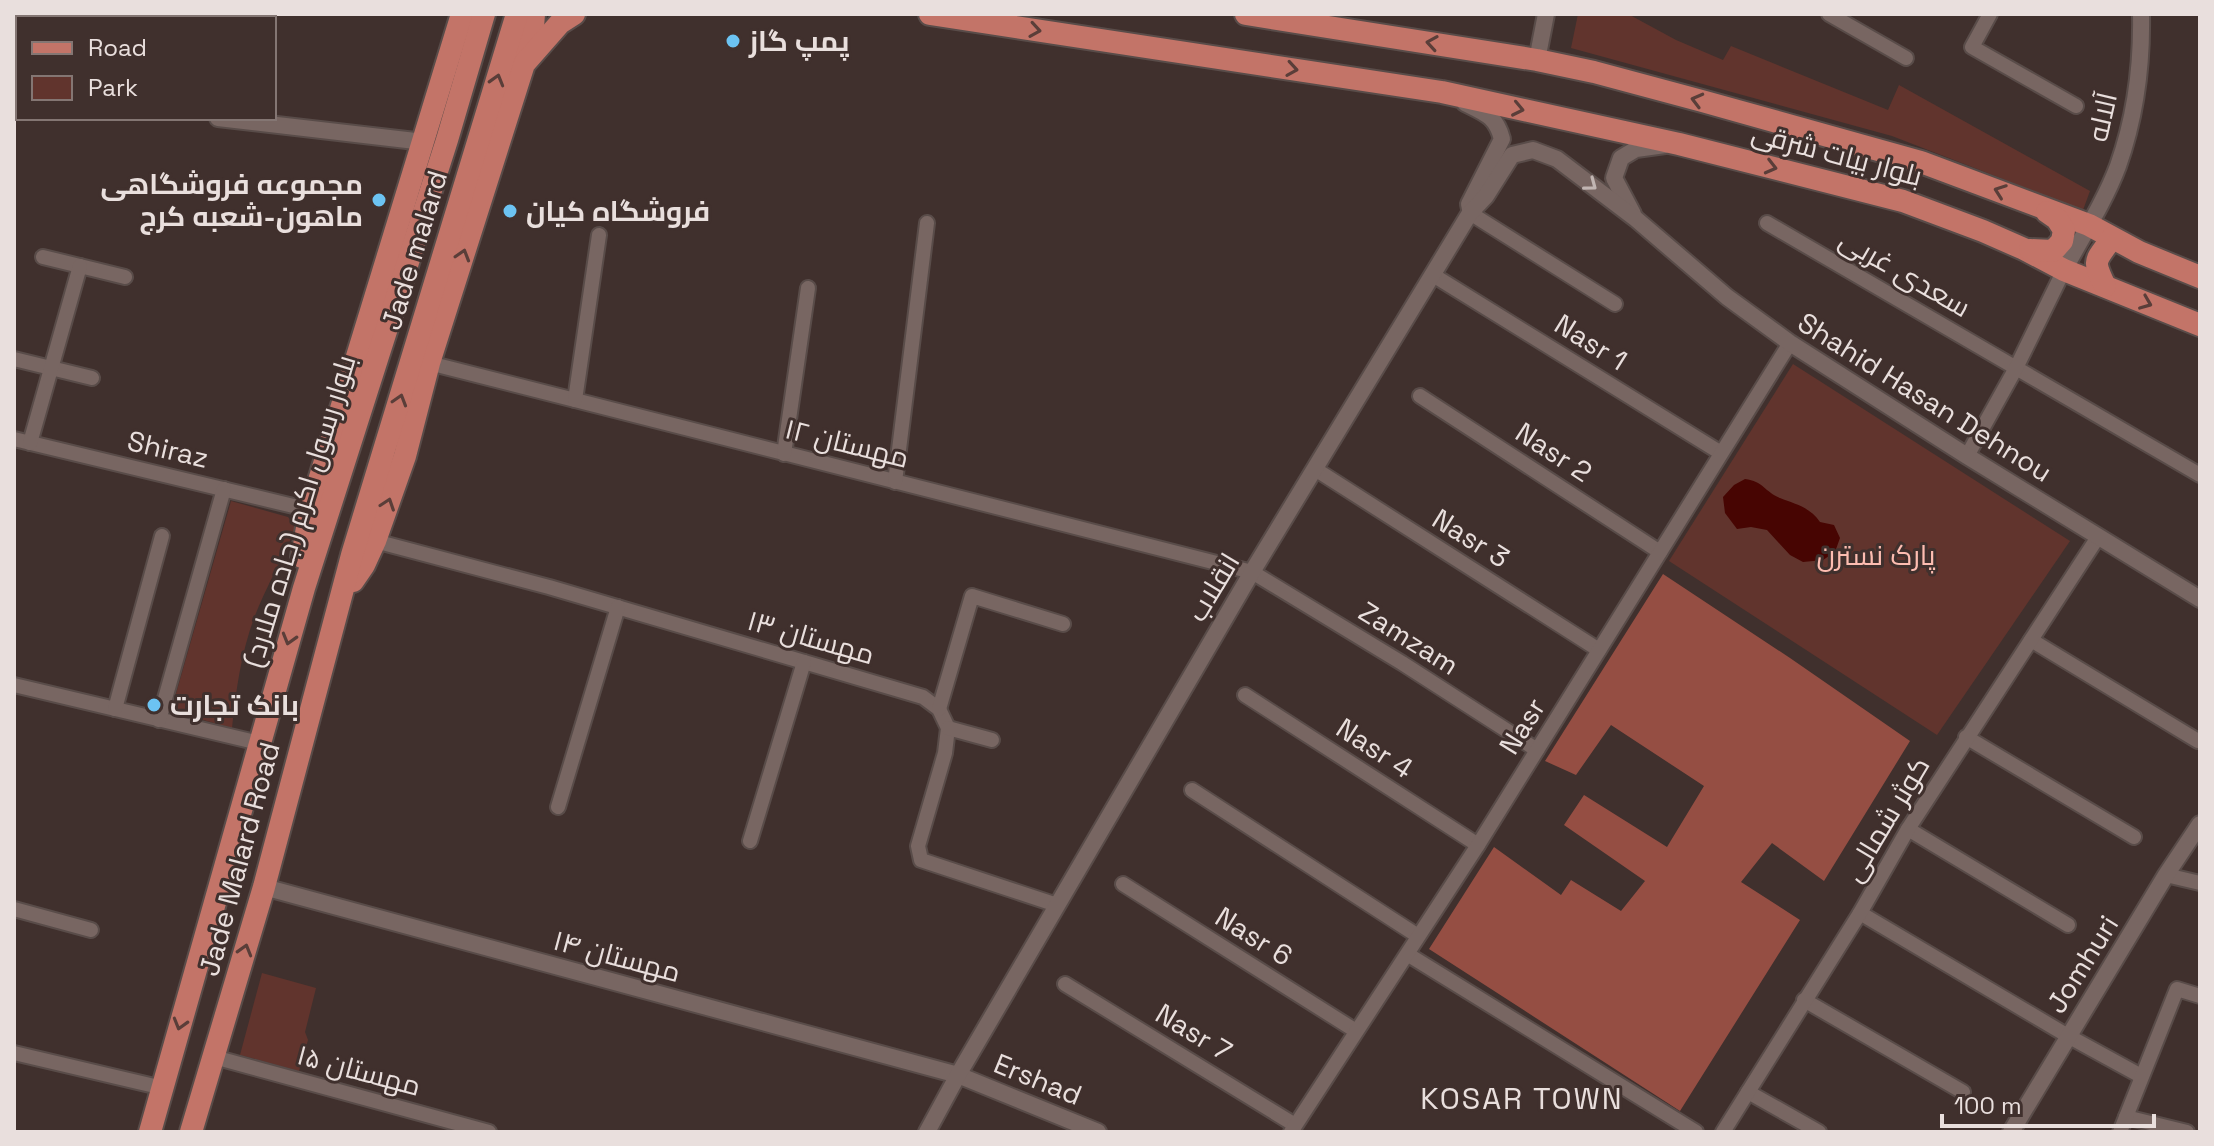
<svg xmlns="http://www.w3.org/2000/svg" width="2214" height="1146" viewBox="0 0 2214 1146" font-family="'Space Grotesk',Cairo,sans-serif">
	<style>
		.green { fill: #61342d }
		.forest { fill: #954e43 }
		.water { fill: #470502 }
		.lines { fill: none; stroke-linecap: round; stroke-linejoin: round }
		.minor-casing { stroke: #594c49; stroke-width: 18 }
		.tertiary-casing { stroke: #594c49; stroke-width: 20 }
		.primary-casing { stroke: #594c49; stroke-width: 26 }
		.minor { stroke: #786662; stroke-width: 14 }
		.tertiary { stroke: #786662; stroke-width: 16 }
		.primary { stroke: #c37468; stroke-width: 22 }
		.oneway { stroke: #5a3e39 }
		.oneway2 { stroke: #c1b5b2 }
		.poi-dot { fill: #6cc3f2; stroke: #40302d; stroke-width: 3 }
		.labels { text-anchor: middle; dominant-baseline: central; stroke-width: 6; stroke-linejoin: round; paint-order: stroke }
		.poi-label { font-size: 28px; font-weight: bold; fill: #e9dfdd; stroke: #40302d; text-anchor: start }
		.street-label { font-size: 28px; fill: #e9dfdd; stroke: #40302d }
		.park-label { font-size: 28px; fill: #fdbdb1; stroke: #40302d }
		.neighbourhood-label { font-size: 30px; letter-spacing: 2px; fill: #e9dfdd; stroke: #40302d }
	</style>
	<rect width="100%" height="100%" fill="#40302d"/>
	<g class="green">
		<path d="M 1578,14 L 1628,14 L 1676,40 L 1723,60 L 1731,46 L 1888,110 L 1899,85 L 2090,191 L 2083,210 L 1892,136 L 1571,48 Z"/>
		<path d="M 1793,364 L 2070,541 L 1937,735 L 1669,561 Z"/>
		<path d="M 231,501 L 288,517 L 296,527 C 283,558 266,587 254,618 C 241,654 236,690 232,728 L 171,711 Z"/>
		<path d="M 262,973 L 316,988 L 305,1032 L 308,1040 L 299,1071 L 240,1055 Z"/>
	</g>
	<path class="forest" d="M 1663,574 L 1790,658 L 1910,741 L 1824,881 L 1772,843 L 1741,882 L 1800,920 L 1680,1111 L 1429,949 L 1494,847 L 1561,895 L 1571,880 L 1621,911 L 1645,881 L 1564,825 L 1584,795 L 1667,847 L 1704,786 L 1611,725 L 1576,775 L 1545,761 Z"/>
	<path class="water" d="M 1745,479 C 1763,481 1765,492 1780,498 C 1795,504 1810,507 1820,522 L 1834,525 L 1840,538 L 1835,552 L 1823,560 L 1803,562 L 1790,555 L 1767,530 L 1751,527 L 1737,529 L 1725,513 L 1723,497 L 1734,485 Z"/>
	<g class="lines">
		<defs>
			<g id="minor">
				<path d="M 1829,14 L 1906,58"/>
				<path d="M 1990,14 L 1972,47 L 2076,106"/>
				<path d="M 1470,213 L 1615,304"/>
				<path d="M 1767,223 L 2200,475"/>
				<path d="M 43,257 L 125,277"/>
				<path d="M 1433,275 L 1721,453"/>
				<path d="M 14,359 L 92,378"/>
				<path d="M 429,363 L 1252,572 L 1402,663 L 1537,750"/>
				<path d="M 1420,396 L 1660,552"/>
				<path d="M 575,400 L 599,235"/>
				<path d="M 14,439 L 310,510"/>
				<path d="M 30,443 L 80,266"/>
				<path d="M 784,454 L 808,288"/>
				<path d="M 1967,456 L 2016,368 L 2064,270"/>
				<path d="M 1315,469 L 1599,650"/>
				<path d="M 895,482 L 927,223"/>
				<path d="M 375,541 L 549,587 L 923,697 L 939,709 L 948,728 L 945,753 L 918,846 L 921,860 L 1057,905"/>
				<path d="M 2031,640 L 2198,741"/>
				<path d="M 14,685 L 259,743"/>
				<path d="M 1245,695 L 1478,845"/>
				<path d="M 115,709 L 162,536"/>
				<path d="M 939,709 L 972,596 L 1063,624"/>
				<path d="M 159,720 L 224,489"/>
				<path d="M 948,728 L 992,740"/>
				<path d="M 1966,737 L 2134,837"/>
				<path d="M 1192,790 L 1418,936"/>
				<path d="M 558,807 L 618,607"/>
				<path d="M 1908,829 L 2068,925"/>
				<path d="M 750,841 L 804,662"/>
				<path d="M 2166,875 L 2200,883"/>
				<path d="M 1123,884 L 1356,1031"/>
				<path d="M 14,909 L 91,930"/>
				<path d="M 1860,913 L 2068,1036 L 2141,1076"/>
				<path d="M 1412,957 L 1696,1132"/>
				<path d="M 1065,984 L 1295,1125"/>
				<path d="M 1804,1000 L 1963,1092"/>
				<path d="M 14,1053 L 163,1088"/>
				<path d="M 214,1057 L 489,1132"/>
				<path d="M 1748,1092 L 1819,1132"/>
				<path d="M 2126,1117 L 2187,1132"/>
				<path d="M 1291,1132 L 1478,845 L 1790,343"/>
				<path d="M 1723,1132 L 1860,913 L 1908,829 L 2098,537"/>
				<path d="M 2120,1132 L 2177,989 L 2200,996"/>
			</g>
			<g id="tertiary">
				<path d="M 1537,60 L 1546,14"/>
				<path d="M 14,94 L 18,94"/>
				<path d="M 1465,103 C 1485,113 1496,116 1502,139 L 1469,204 L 1470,209"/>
				<path d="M 218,118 L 424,142"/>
				<path d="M 1633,214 L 1614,178 L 1621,158 L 1636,149 L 1665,145"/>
				<path d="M 2064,270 C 2082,237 2105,201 2118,166 C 2135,118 2142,64 2141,14"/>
				<path d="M 264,887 L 958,1075 L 1098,1132"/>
				<path d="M 927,1132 L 958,1075 L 1252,572 L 1470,213 L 1486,196 L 1512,155 L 1533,150 L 1557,159 L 1636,219 L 1727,297 L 1790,343 L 1967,456 L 2200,599"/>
				<path d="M 2011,1132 L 2166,875 L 2200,824"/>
			</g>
			<g id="primary">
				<path d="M 930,14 L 1442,92 L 1679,144 L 1903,201 L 1983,231 L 2024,249 L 2064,270 L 2200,325"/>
				<path d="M 1246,14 L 1537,60 L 1594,72 L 1702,101 L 1921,162 L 2089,225 L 2139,252 L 2200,277"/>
				<path d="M 525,58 L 533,27 L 534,14"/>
				<path d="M 2030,250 L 2053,251 L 2062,241 L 2064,230 L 2057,219 L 2047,212"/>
				<path d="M 2105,286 C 2092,259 2095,262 2112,238"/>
				<path d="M 302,557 L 310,510 L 462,14"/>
				<path d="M 353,581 L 364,565 L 375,541 L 405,456 L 429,363 L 524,64 L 560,23 L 574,14"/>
				<path d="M 150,1132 L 304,588 L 447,140 L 484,14"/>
				<path d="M 191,1132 L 264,887 L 352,555 L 517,14"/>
			</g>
		</defs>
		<use href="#minor" class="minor-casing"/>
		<use href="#tertiary" class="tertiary-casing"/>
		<use href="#primary" class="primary-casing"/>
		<use href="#minor" class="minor"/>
		<use href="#tertiary" class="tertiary"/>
		<use href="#primary" class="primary"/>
	</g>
	<defs><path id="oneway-chevron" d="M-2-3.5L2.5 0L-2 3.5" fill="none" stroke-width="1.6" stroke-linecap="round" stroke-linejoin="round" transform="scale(2)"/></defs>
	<g class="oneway">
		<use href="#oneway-chevron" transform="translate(1035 30) rotate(9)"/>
		<use href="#oneway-chevron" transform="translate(1432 43) rotate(-171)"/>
		<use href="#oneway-chevron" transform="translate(1292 69) rotate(9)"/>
		<use href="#oneway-chevron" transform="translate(497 80) rotate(-74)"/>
		<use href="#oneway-chevron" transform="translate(1697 100) rotate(-165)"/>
		<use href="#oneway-chevron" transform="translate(1518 109) rotate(12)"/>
		<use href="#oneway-chevron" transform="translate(1771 167) rotate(14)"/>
		<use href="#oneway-chevron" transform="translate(2000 191) rotate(-160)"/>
		<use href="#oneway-chevron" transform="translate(463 255) rotate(-73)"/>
		<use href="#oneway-chevron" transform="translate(2146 303) rotate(22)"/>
		<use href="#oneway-chevron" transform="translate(400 400) rotate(-73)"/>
		<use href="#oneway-chevron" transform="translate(388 504) rotate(-71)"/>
		<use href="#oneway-chevron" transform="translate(289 639) rotate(106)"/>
		<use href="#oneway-chevron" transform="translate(245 950) rotate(-74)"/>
		<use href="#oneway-chevron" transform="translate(180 1024) rotate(106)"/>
	</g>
	<use class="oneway2" href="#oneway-chevron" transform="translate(1591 185) rotate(37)"/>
	<g class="poi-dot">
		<circle cx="733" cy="41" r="8"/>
		<circle cx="379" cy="200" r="8"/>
		<circle cx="510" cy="211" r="8"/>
		<circle cx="154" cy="705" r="8"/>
	</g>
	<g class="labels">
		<g class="poi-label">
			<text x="749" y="41">پمپ گاز</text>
			<text x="363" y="184" text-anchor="end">مجموعه فروشگاهی<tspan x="363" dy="32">ماهون-شعبه کرج</tspan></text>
			<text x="526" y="211">فروشگاه کیان</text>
			<text x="170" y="705">بانک تجارت</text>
		</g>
		<g class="street-label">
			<text transform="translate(2102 117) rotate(-77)">آلاله</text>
			<text transform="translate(1837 154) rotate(15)">بلوار بیات شرقی</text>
			<text transform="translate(414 250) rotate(-73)">Jade malard</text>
			<text transform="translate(1905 273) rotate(30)">سعدی غربی</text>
			<text transform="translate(1591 342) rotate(32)">Nasr 1</text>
			<text transform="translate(1925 397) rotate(32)">Shahid Hasan Dehnou</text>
			<text transform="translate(847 443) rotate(14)">مهستان ۱۲</text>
			<text transform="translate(168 449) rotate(13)">Shiraz</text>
			<text transform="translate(1554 452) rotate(33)">Nasr 2</text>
			<text transform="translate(299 511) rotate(-73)">بلوار رسول اکرم (جاده ملارد)</text>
			<text transform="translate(1471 538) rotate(32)">Nasr 3</text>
			<text transform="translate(1213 587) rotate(-59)">انقلاب</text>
			<text transform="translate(811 637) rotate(16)">مهستان ۱۳</text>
			<text transform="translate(1409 638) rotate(32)">Zamzam</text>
			<text transform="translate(1522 726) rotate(-58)">Nasr</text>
			<text transform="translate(1375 748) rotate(33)">Nasr 4</text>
			<text transform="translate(1886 819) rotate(-59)">کوثر شمالی</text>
			<text transform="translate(239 859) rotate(-75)">Jade Malard Road</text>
			<text transform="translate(1254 936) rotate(32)">Nasr 6</text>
			<text transform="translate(617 956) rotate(15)">مهستان ۱۴</text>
			<text transform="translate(2082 964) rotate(-58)">Jomhuri</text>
			<text transform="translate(1194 1032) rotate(31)">Nasr 7</text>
			<text transform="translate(359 1070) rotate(15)">مهستان ۱۵</text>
			<text transform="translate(1038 1079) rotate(22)">Ershad</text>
		</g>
		<g class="park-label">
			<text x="1876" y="555">پارک نسترن</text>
		</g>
		<g class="neighbourhood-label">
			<text x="1522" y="1098">KOSAR TOWN</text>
		</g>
	</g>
	<rect width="2214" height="1146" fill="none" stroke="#e9dfdd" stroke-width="32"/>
	<rect x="16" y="16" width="260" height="104" fill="#40302d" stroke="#847673" stroke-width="2"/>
	<rect x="32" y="42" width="40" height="12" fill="#c37468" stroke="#847673" stroke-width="2"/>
	<text x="88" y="56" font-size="24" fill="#e9dfdd">Road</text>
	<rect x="32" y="76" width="40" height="24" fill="#61342d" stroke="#847673" stroke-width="2"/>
	<text x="88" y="96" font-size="24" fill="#e9dfdd">Park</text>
	<path d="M1942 1114v12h212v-12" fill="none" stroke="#e9dfdd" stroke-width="4"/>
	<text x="1954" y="1114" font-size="24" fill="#e9dfdd" stroke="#40302d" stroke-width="6" paint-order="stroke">100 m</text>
</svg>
